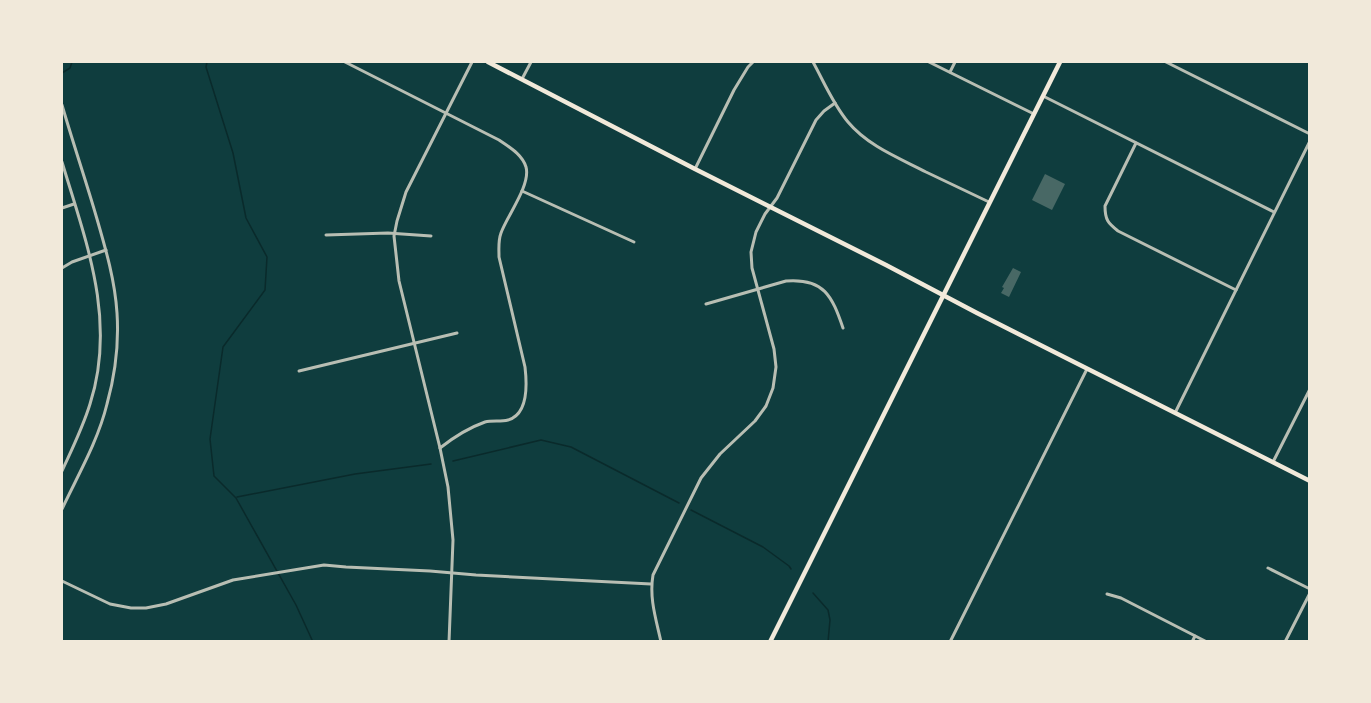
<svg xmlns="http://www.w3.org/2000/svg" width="1371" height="703" viewBox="0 0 1371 703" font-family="Lora,serif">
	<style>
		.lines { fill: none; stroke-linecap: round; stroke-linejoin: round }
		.stream { stroke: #0a2a2b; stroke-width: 1.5 }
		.building { fill: #486865 }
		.minor { stroke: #b8beb3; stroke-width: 3 }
		.secondary { stroke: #f1e9da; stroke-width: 4.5 }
	</style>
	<rect width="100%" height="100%" fill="#0f3d3e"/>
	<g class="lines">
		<g class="stream">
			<path d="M 207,62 L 206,67 L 233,153 L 246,218 L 267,257 L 265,290 L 223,347 L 210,439 L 214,476 L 236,498 L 296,605 L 313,642"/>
			<path d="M 62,73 L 70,68 L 72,62"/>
			<path d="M 453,461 L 541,440 L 571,447 L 679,503"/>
			<path d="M 237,497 L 355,474 L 431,464"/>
			<path d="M 691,510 L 763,547 L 789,566 L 791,569"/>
			<path d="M 813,593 L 828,610 L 830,620 L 828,642"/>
		</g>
	</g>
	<g class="building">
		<path d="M 1045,174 L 1065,184 L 1052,210 L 1032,200 Z"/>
		<path d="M 1013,268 L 1021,272 L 1009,297 L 1001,293 L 1004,288 L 1002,287 Z"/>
	</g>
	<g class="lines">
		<g class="minor">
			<path d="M 345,62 L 499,140 C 509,147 522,154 526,167 C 531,185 507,216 501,233 C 498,241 499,248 499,257 L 525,367 C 527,384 529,414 508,420 C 501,422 492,420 485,422 C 468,428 454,437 440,448"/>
			<path d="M 813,62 C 824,82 833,104 848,122 C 868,146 899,158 926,172 C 947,182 968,192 989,202"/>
			<path d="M 929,62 L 1034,114"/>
			<path d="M 1166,62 L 1310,134"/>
			<path d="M 950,72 L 955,62"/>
			<path d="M 522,79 L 531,62"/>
			<path d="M 1043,96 L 1274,212"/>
			<path d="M 62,105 C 73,143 86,181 97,219 C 106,250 115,281 117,313 C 119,343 115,375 107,404 C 98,441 78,475 62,509"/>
			<path d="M 1136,143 L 1105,206 C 1105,220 1108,223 1118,231 L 1236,290"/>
			<path d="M 62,162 C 86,242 117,320 90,404 C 83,427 72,449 62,471"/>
			<path d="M 695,169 L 734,90 L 748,67 L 753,62"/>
			<path d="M 522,191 L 634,242"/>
			<path d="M 62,208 L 74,204"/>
			<path d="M 326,235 L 388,233 L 431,236"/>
			<path d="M 62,268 L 72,262 L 106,250"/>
			<path d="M 706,304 L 786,281 C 824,278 832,296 843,328"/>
			<path d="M 299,371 L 457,333"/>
			<path d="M 1175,413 L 1310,141"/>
			<path d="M 1273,462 L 1310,389"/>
			<path d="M 1268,568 L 1310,589"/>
			<path d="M 62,581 L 110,604 L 131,608 L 146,608 L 166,604 L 233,580 L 324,565 L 346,567 L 430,571 L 476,575 L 651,584"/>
			<path d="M 1107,594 L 1121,598 L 1207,642"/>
			<path d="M 449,642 L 453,540 L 448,487 L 440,448 L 399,281 L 394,236 L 397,221 L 406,192 L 472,62"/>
			<path d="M 661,642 C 656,619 649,598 653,575 L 701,478 L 720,454 L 755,421 L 766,406 L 773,388 L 776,367 L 774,349 L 752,268 L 751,252 L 756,232 L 765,214 L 777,198 L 816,120 L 824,111 L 835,103"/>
			<path d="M 950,642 L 1087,369"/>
			<path d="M 1192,642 L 1195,636"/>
			<path d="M 1285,642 L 1310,593"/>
		</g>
		<g class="secondary">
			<path d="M 488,62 L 695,169 L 886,265 L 977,313 L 1310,481"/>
			<path d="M 770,642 L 1060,62"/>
		</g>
	</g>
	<rect width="1371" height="703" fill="none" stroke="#f1e9da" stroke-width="126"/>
</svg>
